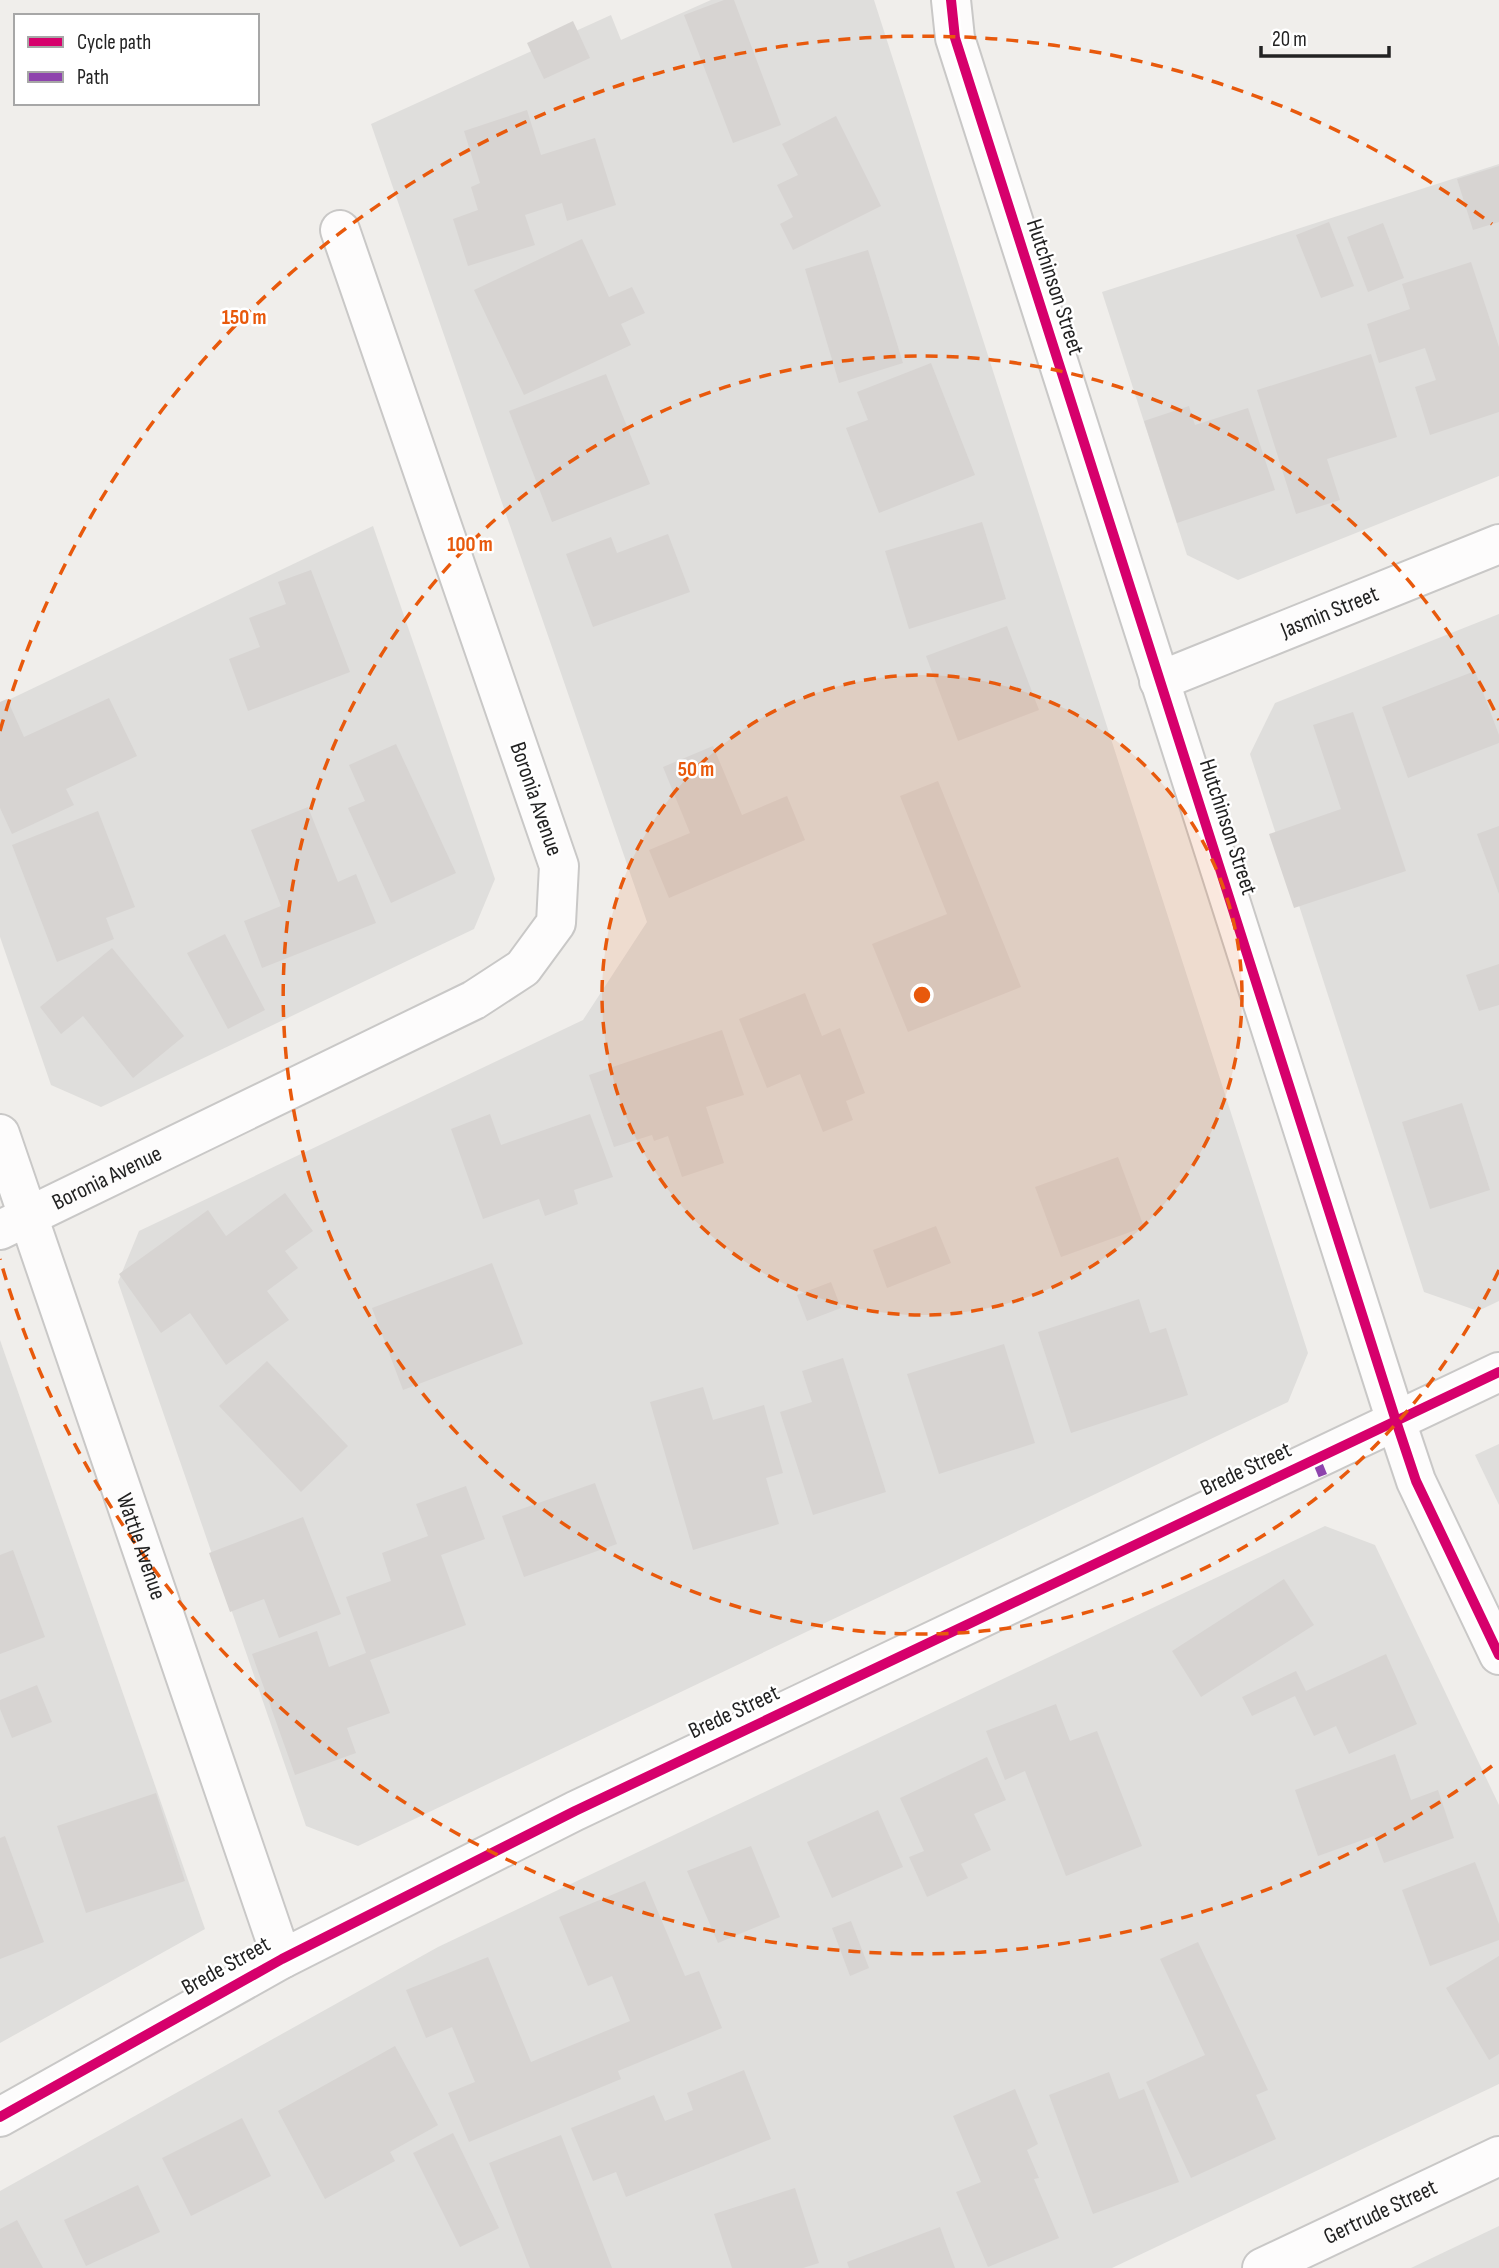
<svg xmlns="http://www.w3.org/2000/svg" width="1499" height="2268" viewBox="0 0 1499 2268" font-family="'Sofia Sans Condensed',sans-serif">
	<style>
		.residential { fill: #dfdedc }
		.building { fill: #d7d4d2 }
		.lines { fill: none; stroke-linecap: round; stroke-linejoin: round }
		.minor-casing { stroke: #c9c8c7; stroke-width: 42 }
		.minor { stroke: #fdfcfc; stroke-width: 38 }
		.quiet { stroke: #8e44ad; stroke-width: 9; stroke-dasharray: 18 9; stroke-linecap: butt }
		.cycleway-casing { stroke: #fff; stroke-width: 15 }
		.cycleway { stroke: #d6006c; stroke-width: 10 }
		.ring { fill: none; stroke: #e8590c; stroke-width: 3.5; stroke-dasharray: 12 9 }
		.labels { text-anchor: middle; dominant-baseline: central; stroke-width: 5; stroke-linejoin: round; paint-order: stroke }
		.street-label { font-size: 23px; fill: #222; stroke: #fff }
		.centre { fill: #e8590c; stroke: #fff; stroke-width: 3.5 }
		.ring-label { font-size: 21px; text-anchor: middle; font-weight: bold; fill: #e8590c; stroke: #fff; stroke-width: 5; stroke-linejoin: round; paint-order: stroke }
	</style>
	<rect width="100%" height="100%" fill="#f0eeeb"/>
	<g class="residential">
		<path d="M 711,0 L 874,0 L 1308,1353 L 1288,1402 L 358,1846 L 306,1826 L 118,1282 L 139,1231 L 583,1020 L 647,922 L 371,124 L 611,15 L 621,40 Z"/>
		<path d="M 1499,164 L 1499,476 L 1238,580 L 1187,555 L 1102,292 Z"/>
		<path d="M 373,526 L 495,879 L 474,929 L 101,1107 L 51,1085 L 0,937 L 0,704 Z"/>
		<path d="M 1499,614 L 1499,1301 L 1478,1311 L 1424,1292 L 1250,754 L 1275,703 Z"/>
		<path d="M 0,1340 L 205,1929 L 0,2043 Z"/>
		<path d="M 1499,1444 L 1499,1505 L 1475,1455 Z"/>
		<path d="M 1325,1526 L 1375,1545 L 1499,1805 L 1499,2084 L 1112,2268 L 0,2268 L 0,2191 L 438,1947 Z"/>
		<path d="M 1499,2226 L 1499,2268 L 1411,2268 Z"/>
	</g>
	<g class="building">
		<path d="M 724,0 L 734,0 L 781,125 L 733,143 L 684,15 Z"/>
		<path d="M 573,21 L 590,58 L 544,79 L 527,43 Z"/>
		<path d="M 527,110 L 541,155 L 595,138 L 616,205 L 567,221 L 562,203 L 525,215 L 535,245 L 468,266 L 453,219 L 478,210 L 471,187 L 480,183 L 464,131 Z"/>
		<path d="M 836,116 L 881,206 L 793,250 L 780,224 L 793,217 L 777,185 L 798,175 L 782,144 Z"/>
		<path d="M 1499,166 L 1499,222 L 1473,230 L 1457,179 Z"/>
		<path d="M 1329,222 L 1354,286 L 1321,298 L 1296,235 Z"/>
		<path d="M 1383,223 L 1404,278 L 1368,292 L 1347,237 Z"/>
		<path d="M 582,239 L 609,297 L 632,287 L 645,313 L 621,324 L 631,345 L 524,395 L 474,290 Z"/>
		<path d="M 868,250 L 903,363 L 839,383 L 805,269 Z"/>
		<path d="M 1471,262 L 1499,347 L 1499,412 L 1430,435 L 1415,387 L 1436,380 L 1425,348 L 1379,363 L 1367,324 L 1410,309 L 1402,284 Z"/>
		<path d="M 1371,354 L 1397,437 L 1327,459 L 1340,500 L 1296,514 L 1257,390 Z"/>
		<path d="M 931,363 L 975,475 L 879,513 L 846,428 L 868,420 L 857,392 Z"/>
		<path d="M 606,374 L 650,484 L 552,522 L 509,411 Z"/>
		<path d="M 1189,406 L 1195,425 L 1248,408 L 1275,490 L 1177,523 L 1144,421 Z"/>
		<path d="M 982,522 L 1006,599 L 909,629 L 885,551 Z"/>
		<path d="M 668,534 L 690,592 L 593,627 L 566,554 L 611,537 L 617,553 Z"/>
		<path d="M 311,570 L 350,672 L 248,711 L 229,659 L 260,647 L 249,618 L 286,604 L 278,582 Z"/>
		<path d="M 1007,626 L 1039,710 L 958,741 L 926,656 Z"/>
		<path d="M 1475,671 L 1499,735 L 1499,743 L 1408,778 L 1382,707 Z"/>
		<path d="M 109,698 L 137,756 L 66,789 L 74,805 L 12,834 L 0,808 L 0,702 L 7,699 L 24,737 Z"/>
		<path d="M 1353,712 L 1406,871 L 1294,908 L 1269,834 L 1341,809 L 1313,725 Z"/>
		<path d="M 396,744 L 456,873 L 391,903 L 348,808 L 365,801 L 349,765 Z"/>
		<path d="M 713,746 L 742,815 L 787,796 L 805,840 L 669,898 L 649,850 L 690,833 L 663,767 Z"/>
		<path d="M 938,781 L 1021,987 L 908,1032 L 872,944 L 947,914 L 900,796 Z"/>
		<path d="M 308,807 L 338,882 L 356,874 L 376,923 L 262,968 L 244,921 L 281,906 L 251,830 Z"/>
		<path d="M 98,811 L 135,907 L 106,918 L 114,939 L 57,962 L 12,845 Z"/>
		<path d="M 1499,826 L 1499,894 L 1477,834 Z"/>
		<path d="M 225,934 L 265,1010 L 228,1029 L 187,953 Z"/>
		<path d="M 112,948 L 184,1036 L 133,1078 L 83,1016 L 61,1034 L 40,1007 Z"/>
		<path d="M 1499,964 L 1499,1005 L 1479,1011 L 1466,975 Z"/>
		<path d="M 805,993 L 822,1036 L 840,1028 L 865,1093 L 846,1101 L 853,1120 L 823,1132 L 800,1074 L 767,1088 L 739,1019 Z"/>
		<path d="M 722,1030 L 744,1095 L 706,1107 L 724,1163 L 682,1177 L 668,1136 L 654,1141 L 652,1135 L 614,1147 L 589,1075 Z"/>
		<path d="M 1462,1103 L 1490,1190 L 1430,1209 L 1402,1122 Z"/>
		<path d="M 490,1114 L 501,1145 L 590,1114 L 613,1177 L 574,1190 L 578,1204 L 545,1216 L 539,1199 L 483,1219 L 451,1129 Z"/>
		<path d="M 1118,1157 L 1144,1227 L 1061,1257 L 1035,1187 Z"/>
		<path d="M 285,1193 L 313,1231 L 285,1251 L 298,1268 L 267,1291 L 289,1320 L 226,1365 L 190,1313 L 161,1333 L 119,1274 L 208,1210 L 226,1236 Z"/>
		<path d="M 936,1226 L 951,1263 L 887,1288 L 873,1250 Z"/>
		<path d="M 492,1263 L 523,1344 L 403,1390 L 372,1308 Z"/>
		<path d="M 831,1282 L 841,1308 L 807,1321 L 797,1295 Z"/>
		<path d="M 1139,1299 L 1150,1333 L 1166,1328 L 1188,1395 L 1071,1433 L 1038,1332 Z"/>
		<path d="M 1004,1344 L 1035,1443 L 939,1474 L 907,1374 Z"/>
		<path d="M 843,1358 L 886,1492 L 813,1515 L 780,1412 L 812,1402 L 802,1371 Z"/>
		<path d="M 267,1361 L 348,1446 L 301,1492 L 219,1406 Z"/>
		<path d="M 703,1387 L 713,1420 L 764,1405 L 783,1473 L 766,1478 L 779,1524 L 693,1550 L 650,1402 Z"/>
		<path d="M 595,1483 L 617,1544 L 524,1577 L 502,1516 Z"/>
		<path d="M 466,1486 L 485,1539 L 441,1555 L 466,1625 L 370,1660 L 390,1713 L 347,1728 L 356,1753 L 295,1775 L 252,1654 L 317,1631 L 329,1667 L 366,1653 L 346,1597 L 391,1581 L 382,1553 L 428,1536 L 416,1504 Z"/>
		<path d="M 303,1517 L 341,1614 L 279,1638 L 264,1599 L 230,1612 L 209,1553 Z"/>
		<path d="M 13,1550 L 45,1637 L 0,1654 L 0,1555 Z"/>
		<path d="M 1284,1579 L 1314,1625 L 1201,1697 L 1172,1651 Z"/>
		<path d="M 1386,1654 L 1417,1724 L 1349,1754 L 1336,1726 L 1314,1736 L 1295,1696 L 1252,1716 L 1242,1697 L 1296,1671 L 1306,1691 Z"/>
		<path d="M 37,1685 L 52,1722 L 12,1738 L 0,1709 L 0,1700 Z"/>
		<path d="M 1056,1704 L 1070,1741 L 1097,1731 L 1142,1846 L 1066,1876 L 1025,1771 L 1005,1780 L 986,1731 Z"/>
		<path d="M 1395,1754 L 1411,1800 L 1438,1790 L 1454,1838 L 1384,1863 L 1374,1836 L 1318,1856 L 1295,1790 Z"/>
		<path d="M 987,1757 L 1006,1800 L 974,1814 L 991,1850 L 961,1864 L 968,1878 L 927,1897 L 909,1857 L 924,1851 L 900,1798 Z"/>
		<path d="M 156,1793 L 185,1881 L 86,1913 L 57,1826 Z"/>
		<path d="M 878,1810 L 903,1867 L 832,1898 L 807,1842 Z"/>
		<path d="M 5,1836 L 44,1942 L 0,1959 L 0,1838 Z"/>
		<path d="M 751,1846 L 780,1917 L 718,1943 L 687,1871 Z"/>
		<path d="M 1475,1862 L 1499,1924 L 1499,1940 L 1430,1966 L 1402,1890 Z"/>
		<path d="M 645,1881 L 685,1976 L 699,1971 L 722,2028 L 618,2071 L 621,2079 L 469,2142 L 448,2093 L 475,2082 L 452,2027 L 426,2038 L 406,1990 L 488,1957 L 531,2062 L 630,2021 L 612,1976 L 588,1986 L 559,1917 Z"/>
		<path d="M 851,1921 L 869,1968 L 850,1976 L 832,1928 Z"/>
		<path d="M 1198,1942 L 1268,2090 L 1256,2095 L 1276,2139 L 1191,2178 L 1146,2082 L 1205,2055 L 1160,1959 Z"/>
		<path d="M 1499,1956 L 1499,2054 L 1489,2060 L 1446,1988 Z"/>
		<path d="M 395,2046 L 438,2125 L 390,2152 L 395,2161 L 325,2199 L 278,2111 Z"/>
		<path d="M 744,2070 L 771,2139 L 626,2197 L 616,2172 L 593,2181 L 571,2128 L 654,2095 L 665,2121 L 693,2110 L 687,2093 Z"/>
		<path d="M 1109,2072 L 1119,2099 L 1144,2089 L 1179,2182 L 1093,2214 L 1049,2095 Z"/>
		<path d="M 1015,2089 L 1038,2144 L 1027,2150 L 1039,2178 L 1034,2179 L 1059,2238 L 988,2267 L 956,2192 L 981,2182 L 953,2116 Z"/>
		<path d="M 242,2118 L 271,2176 L 191,2216 L 162,2158 Z"/>
		<path d="M 453,2133 L 499,2228 L 460,2247 L 413,2153 Z"/>
		<path d="M 561,2135 L 612,2268 L 530,2268 L 489,2163 Z"/>
		<path d="M 138,2185 L 160,2232 L 86,2266 L 64,2220 Z"/>
		<path d="M 795,2188 L 819,2263 L 803,2268 L 732,2268 L 714,2214 Z"/>
		<path d="M 17,2220 L 43,2268 L 0,2268 L 0,2229 Z"/>
		<path d="M 940,2227 L 955,2268 L 849,2268 L 847,2262 Z"/>
	</g>
	<g class="lines">
		<defs>
			<g id="minor">
				<path d="M 951,0 L 955,38 L 1396,1421 L 1416,1481 L 1499,1655"/>
				<path id="s1" d="M 1159,681 L 1499,544"/>
				<path id="s2" d="M 0,1134 L 282,1959"/>
				<path id="s3" d="M 0,1230 L 474,1000 L 523,968 L 556,923 L 559,866 L 340,230"/>
				<path d="M 0,2117 L 282,1959 L 575,1811 L 1499,1372"/>
				<path id="s4" d="M 1262,2268 L 1499,2156"/>
			</g>
		</defs>
		<use href="#minor" class="minor-casing"/>
		<use href="#minor" class="minor"/>
		<path class="quiet" d="M 1316,1459 L 1325,1481"/>
		<defs>
			<g id="cycleway">
				<path d="M 951,0 L 955,38 L 1396,1421 L 1416,1481 L 1499,1655"/>
				<path d="M 0,2117 L 282,1959 L 575,1811 L 1499,1372"/>
			</g>
		</defs>
		<use href="#cycleway" class="cycleway-casing"/>
		<use href="#cycleway" class="cycleway"/>
	</g>
	<circle cx="922" cy="995" r="320" fill="#e8590c" fill-opacity=".12"/>
	<g class="ring">
		<circle cx="922" cy="995" r="320"/>
		<path d="M1499 1270A639 639 0 1 1 1499 720"/>
		<path d="M1492 1766A959 959 0 0 1 0 1259M0 731A959 959 0 0 1 1492 224"/>
	</g>
	<g class="labels">
		<g class="street-label">
			<text transform="translate(1055 287) rotate(72)">Hutchinson Street</text>
			<text stroke="none"><textPath href="#s1" startOffset="184">Jasmin Street</textPath></text>
			<text transform="translate(536 799) rotate(71)">Boronia Avenue</text>
			<text transform="translate(1228 827) rotate(72)">Hutchinson Street</text>
			<text stroke="none"><textPath href="#s3" startOffset="119">Boronia Avenue</textPath></text>
			<text transform="translate(1246 1469) rotate(-25)">Brede Street</text>
			<text stroke="none"><textPath href="#s2" startOffset="436">Wattle Avenue</textPath></text>
			<text transform="translate(734 1712) rotate(-25)">Brede Street</text>
			<text transform="translate(226 1966) rotate(-29)">Brede Street</text>
			<text stroke="none"><textPath href="#s4" startOffset="131">Gertrude Street</textPath></text>
		</g>
	</g>
	<circle cx="922" cy="995" r="10" class="centre"/>
	<g class="ring-label">
		<text x="244" y="324">150 m</text>
		<text x="470" y="551">100 m</text>
		<text x="696" y="776">50 m</text>
	</g>
	<rect x="14" y="14" width="245" height="91" fill="#ffffff" stroke="#a7a7a7" stroke-width="2"/>
	<rect x="28" y="37" width="35" height="10" fill="#d6006c" stroke="#a7a7a7" stroke-width="2"/>
	<text x="77" y="49" font-size="21" fill="#222222">Cycle path</text>
	<rect x="28" y="72" width="35" height="10" fill="#8e44ad" stroke="#a7a7a7" stroke-width="2"/>
	<text x="77" y="84" font-size="21" fill="#222222">Path</text>
	<path d="M1261 46v10h128v-10" fill="none" stroke="#222222" stroke-width="3.5"/>
	<text x="1272" y="46" font-size="21" fill="#222222" stroke="#ffffff" stroke-width="5" paint-order="stroke">20 m</text>
</svg>
